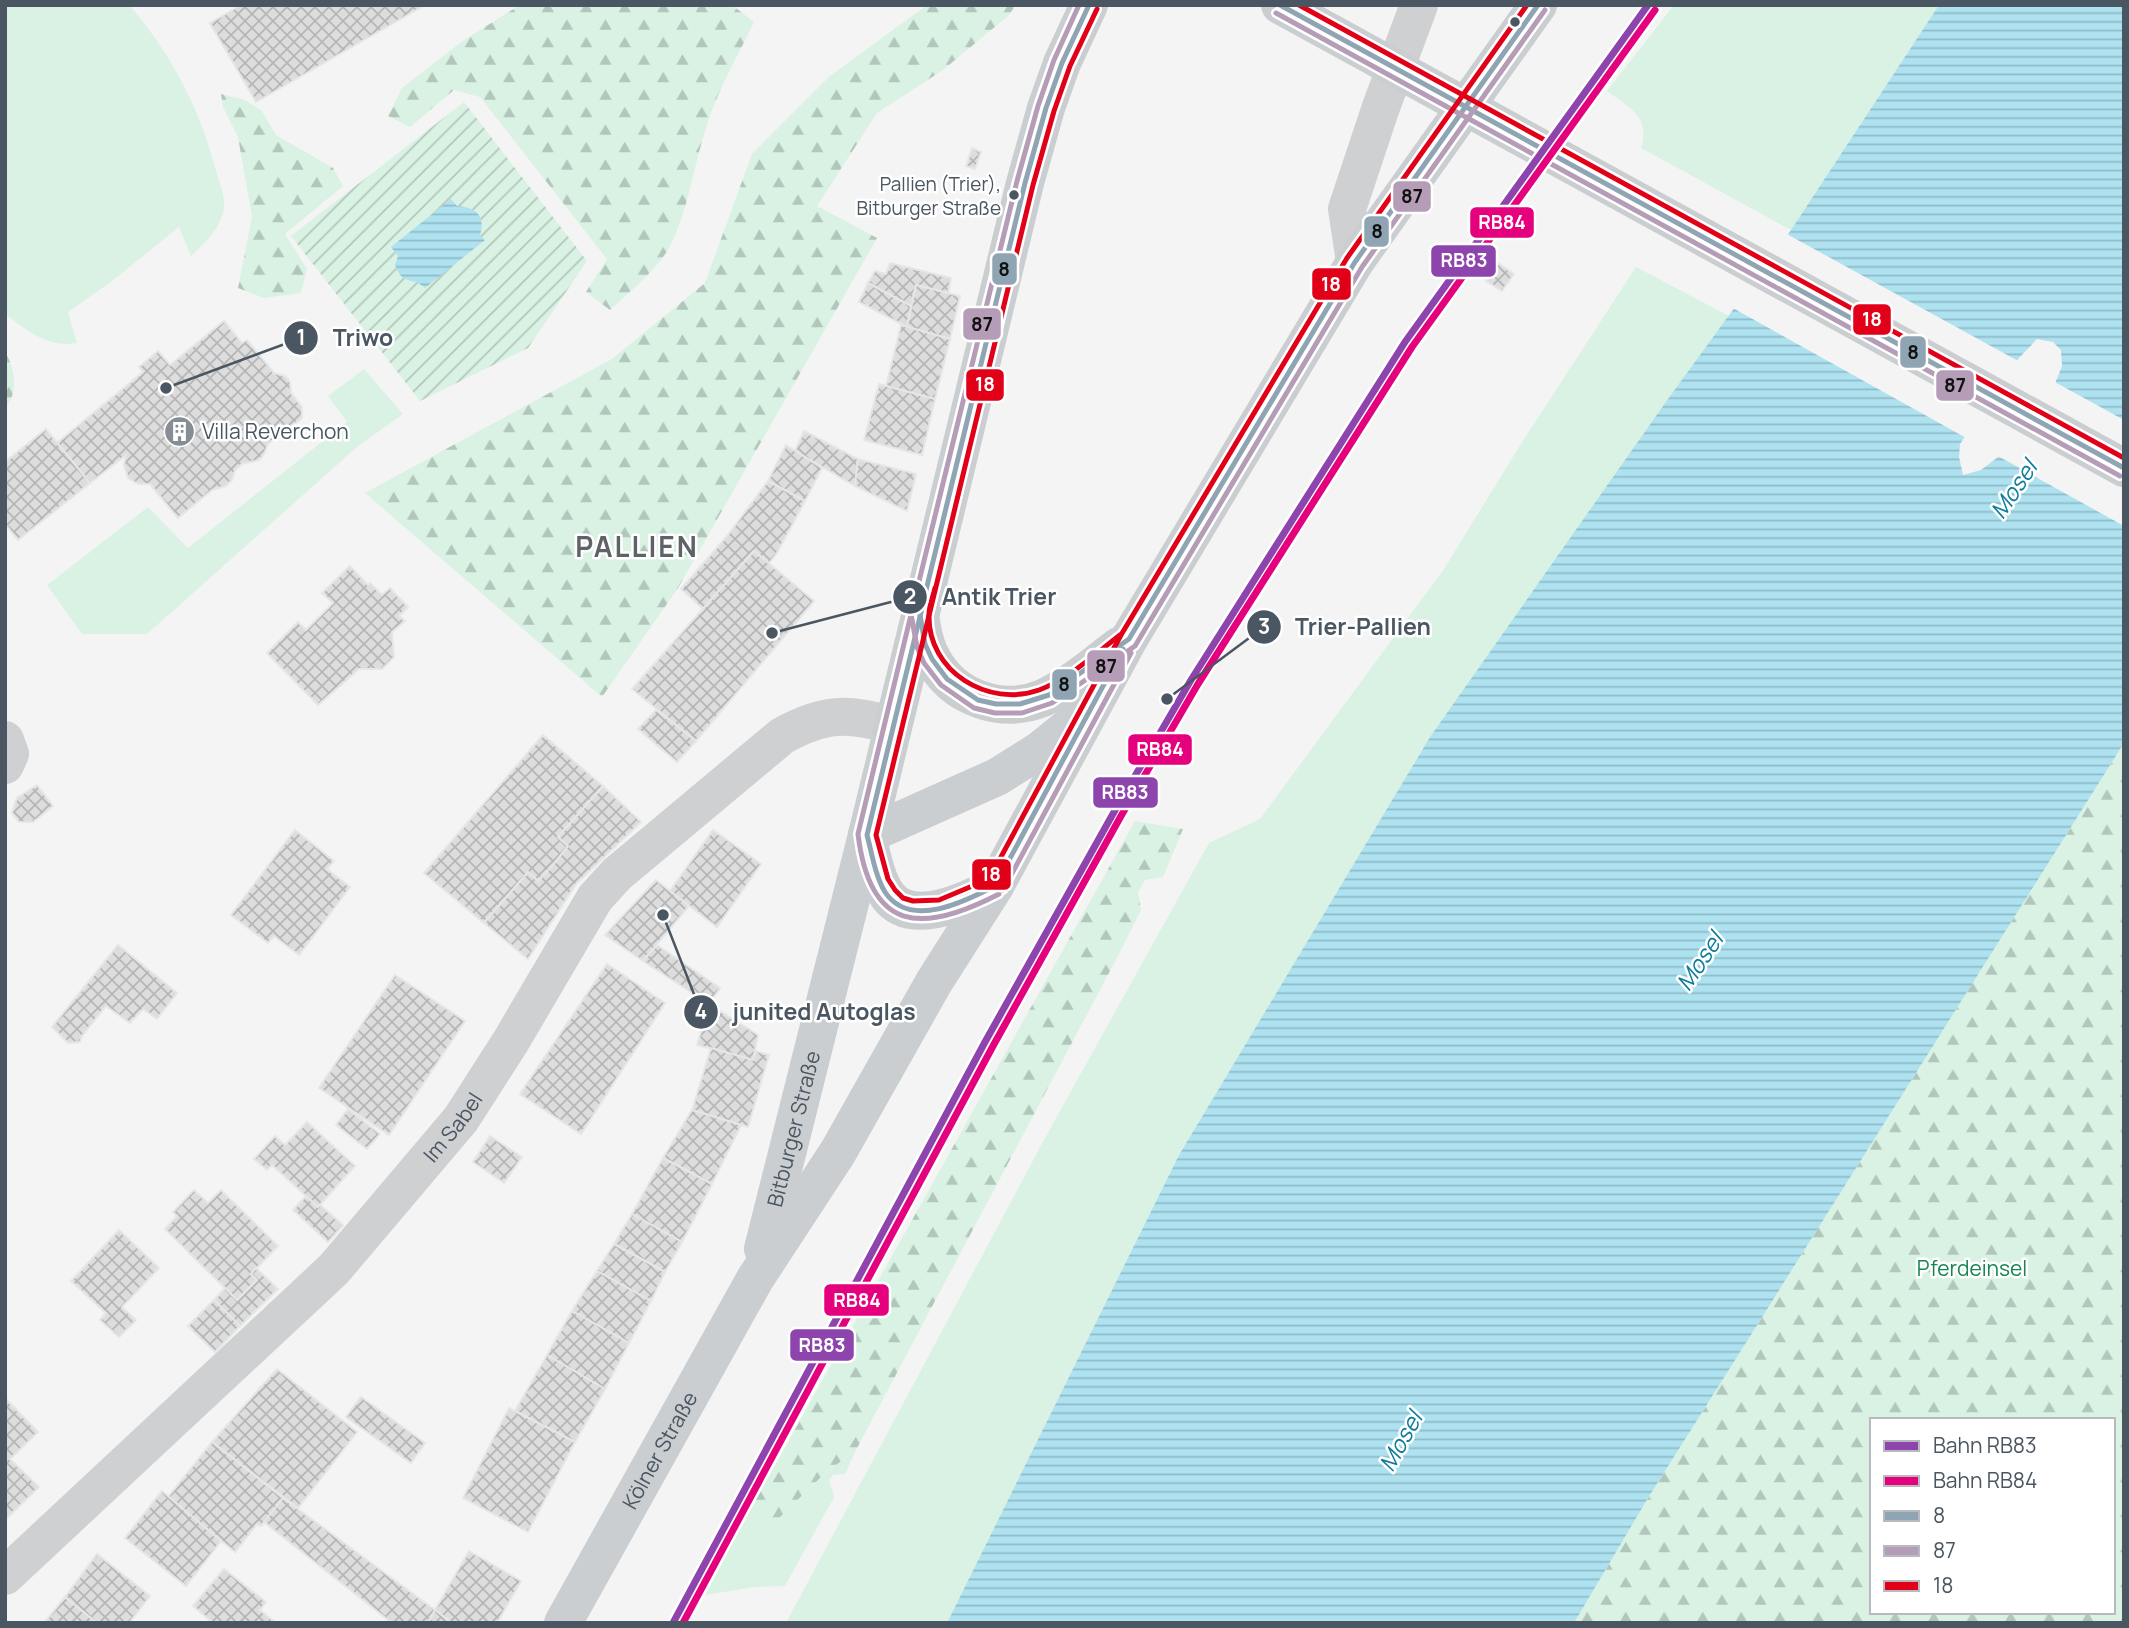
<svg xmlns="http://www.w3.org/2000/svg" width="2129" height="1628" viewBox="0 0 2129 1628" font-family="Manrope,sans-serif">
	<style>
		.grass { fill: #d9f2e3 }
		.forest { fill: url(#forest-firs); fill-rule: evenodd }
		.garden { fill: url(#garden-furrows) }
		.water { fill: url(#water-rules); fill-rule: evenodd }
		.pier { fill: #f4f4f4 }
		.building { fill: url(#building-cross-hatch); stroke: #e5e6e7; stroke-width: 2 }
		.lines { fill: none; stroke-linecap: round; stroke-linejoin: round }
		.street { stroke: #ced0d2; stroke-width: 38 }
		.primary { stroke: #caced1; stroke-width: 38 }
		.primary-bridge { stroke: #caced1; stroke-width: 38 }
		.bus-1-casing { stroke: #fff; stroke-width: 10 }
		.bus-2-casing { stroke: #fff; stroke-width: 10 }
		.bus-3-casing { stroke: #fff; stroke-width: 10 }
		.bus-1 { stroke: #90a5b3; stroke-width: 5 }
		.bus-2 { stroke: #b59cb7; stroke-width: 5 }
		.bus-3 { stroke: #e10017; stroke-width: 5 }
		.rail-1-casing { stroke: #fff; stroke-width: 12 }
		.rail-2-casing { stroke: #fff; stroke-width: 12 }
		.rail-1 { stroke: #8e44ad; stroke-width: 7 }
		.rail-2 { stroke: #e5007d; stroke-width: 7 }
		.bus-dot { fill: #4a5661; stroke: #fff; stroke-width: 2.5 }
		.labels { text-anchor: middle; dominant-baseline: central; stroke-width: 5; stroke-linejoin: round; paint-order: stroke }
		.bus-label { font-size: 19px; fill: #4a5661; stroke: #fff; text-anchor: end }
		.poi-label { font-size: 21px; fill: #4a5661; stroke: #fff; text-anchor: start }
		.street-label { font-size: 21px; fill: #4a5661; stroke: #fff }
		.park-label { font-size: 21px; fill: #17864f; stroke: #fff }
		.water-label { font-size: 23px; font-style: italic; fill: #0c7c9b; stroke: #fff }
		.district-label { font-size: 28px; font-weight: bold; letter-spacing: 2px; fill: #5f6368; stroke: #fff }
		.leader { fill: none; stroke: #4a5661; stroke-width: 2.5 }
		.callout-dot { fill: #4a5661; stroke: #fff; stroke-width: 2.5 }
		.mark-label { font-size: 21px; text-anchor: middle; font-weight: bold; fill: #fff }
		.callout-label { font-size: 23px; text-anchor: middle; font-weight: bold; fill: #4a5661; stroke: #fff; stroke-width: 5; stroke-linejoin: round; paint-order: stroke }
		.line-badge { stroke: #fff; stroke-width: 2.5 }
		.badge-label { font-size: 19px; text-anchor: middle; font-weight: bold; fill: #fff }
		.pale-badge-label { font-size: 19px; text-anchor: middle; font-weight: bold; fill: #111 }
	</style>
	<defs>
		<pattern id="forest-firs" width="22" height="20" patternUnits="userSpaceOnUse" patternTransform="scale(1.75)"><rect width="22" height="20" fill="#d9f2e3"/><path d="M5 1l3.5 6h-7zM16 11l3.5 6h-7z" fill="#b2c7bb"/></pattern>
		<pattern id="garden-furrows" width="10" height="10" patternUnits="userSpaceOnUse" patternTransform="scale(1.75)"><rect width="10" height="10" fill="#d9f2e3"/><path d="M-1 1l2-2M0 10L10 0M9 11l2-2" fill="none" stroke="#b2c7bb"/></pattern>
		<pattern id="water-rules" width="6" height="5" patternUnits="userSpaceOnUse" patternTransform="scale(1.75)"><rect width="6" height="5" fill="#aee2f0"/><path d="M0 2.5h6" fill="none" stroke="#90bac6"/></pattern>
		<pattern id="building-cross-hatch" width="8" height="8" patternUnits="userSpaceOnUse" patternTransform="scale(1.75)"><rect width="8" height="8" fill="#ddddde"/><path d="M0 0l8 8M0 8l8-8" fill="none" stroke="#b5b6b7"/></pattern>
	</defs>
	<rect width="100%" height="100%" fill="#f4f4f4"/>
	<g class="grass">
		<path d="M 129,5 C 171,53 200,109 216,171 C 219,181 224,193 224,203 C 225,224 205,243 191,256 L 179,227 L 112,281 L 68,312 L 77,343 C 47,348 28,331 5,314 L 5,6 Z"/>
		<path d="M 1674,5 L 1939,5 L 1791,230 L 1641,148 C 1651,117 1629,107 1607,91 Z"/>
		<path d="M 1636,267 L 1729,316 L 1430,737 L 1179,1155 L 947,1623 L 786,1623 L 1045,1138 L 1209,843 L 1260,819 L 1444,569 L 1519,447 Z"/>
		<path d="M 364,369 L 403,414 L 357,447 L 147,634 L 82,634 L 47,585 L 148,507 L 188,548 L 347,422 L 328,396 Z"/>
		<path d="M 856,1450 L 845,1474 L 833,1475 L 829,1480 L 834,1497 L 785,1586 L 755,1587 L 705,1595 L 745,1519 L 772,1525 L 824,1474 Z"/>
	</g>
	<g class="forest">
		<path d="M 520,5 L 732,5 L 754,22 C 738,56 718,89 707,125 C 694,163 688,213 669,248 C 655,272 630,291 610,310 L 586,292 L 607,259 L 480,97 L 454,90 L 410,127 L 388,116 L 402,88 L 464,40 Z"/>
		<path d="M 927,5 L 1016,5 L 1008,16 L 943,70 L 877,113 L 817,206 L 877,238 L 678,588 L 602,697 L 365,493 L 612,359 L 705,283 L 752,154 L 830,76 Z"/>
		<path d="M 221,94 L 245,100 L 261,110 L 276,135 L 333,168 L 343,186 L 285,234 L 307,269 L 301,293 L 264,298 L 238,288 L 252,217 L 238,137 L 223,107 Z"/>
		<path d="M 5,352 C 15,368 19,393 5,408 Z"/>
		<path d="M 2124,743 L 2124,1623 L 1574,1623 L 1648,1498 ZM 1872,1420 L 2113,1420 L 2113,1612 L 1872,1612 Z"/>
		<path d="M 1135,821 L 1183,829 L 1163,877 L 1145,880 L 1138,892 L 1141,910 L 1120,952 L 856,1450 L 824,1474 L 771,1526 L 745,1519 Z"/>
	</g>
	<path class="garden" d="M 464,102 L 587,261 L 528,348 L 420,401 L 291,236 Z"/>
	<g class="water">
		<path d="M 1939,5 L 2124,5 L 2124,743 L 1648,1498 L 1574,1623 L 947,1623 L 1179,1155 L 1430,737 L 1668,399 L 1791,230 ZM 2037,339 L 2053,342 L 2061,350 L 2062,366 L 2054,386 L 2002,454 L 1981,470 L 1963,475 L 1959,457 L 1960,444 L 2019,358 Z"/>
		<path d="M 451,199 L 457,206 C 476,207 486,216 480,235 L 485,240 L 425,288 C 413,276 403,287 395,265 L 398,256 L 391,247 Z"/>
	</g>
	<g class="pier">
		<path d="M 1785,233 L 2020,362 L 1968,439 L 1731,307 Z"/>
		<path d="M 2053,381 L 2124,420 L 2124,526 L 1996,455 Z"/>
	</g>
	<g class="building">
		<path d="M 241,5 L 425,5 L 256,102 L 210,23 Z"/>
		<path d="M 972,148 L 981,152 L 975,169 L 966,166 Z"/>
		<path d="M 890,263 L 951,278 L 948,293 L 916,285 L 911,306 L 868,283 L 875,271 L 886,274 Z"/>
		<path d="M 1498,263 L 1514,274 L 1502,291 L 1486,281 Z"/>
		<path d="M 868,283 L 911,306 L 907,327 L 859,302 Z"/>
		<path d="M 916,285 L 960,296 L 950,339 L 907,327 Z"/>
		<path d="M 224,321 L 242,343 L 247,340 L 274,373 L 285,376 L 290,382 L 291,393 L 302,407 L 302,418 L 268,444 L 264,454 L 259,460 L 242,464 L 235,470 L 232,480 L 226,486 L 212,490 L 178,518 L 150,484 L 138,484 L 128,478 L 124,465 L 126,455 L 90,483 L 57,443 L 143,372 L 139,367 L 158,351 L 170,365 Z"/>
		<path d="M 901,325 L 950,339 L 935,399 L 886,386 Z"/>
		<path d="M 879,384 L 935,399 L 922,455 L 864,440 Z"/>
		<path d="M 46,429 L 90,483 L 18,540 L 5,524 L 5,462 Z"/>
		<path d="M 804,431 L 858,459 L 855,486 L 795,451 Z"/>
		<path d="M 786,445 L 822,468 L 805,501 L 768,481 Z"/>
		<path d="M 858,459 L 916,474 L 907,511 L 855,486 Z"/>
		<path d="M 768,481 L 805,501 L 777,553 L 769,563 L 754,551 L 703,609 L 681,589 L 727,536 Z"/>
		<path d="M 754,551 L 814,601 L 696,741 L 632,689 Z"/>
		<path d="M 350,566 L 368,585 L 370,583 L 382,595 L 390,588 L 408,607 L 399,616 L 405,621 L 392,632 L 394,657 L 382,669 L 359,669 L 318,705 L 267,653 L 298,622 L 306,630 L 333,603 L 322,593 Z"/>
		<path d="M 656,710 L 696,741 L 677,762 L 638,729 Z"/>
		<path d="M 543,735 L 603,786 L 558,837 L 568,846 L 553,865 L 538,881 L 528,872 L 484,923 L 424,873 Z"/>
		<path d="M 37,785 L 53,806 L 33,822 L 19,822 L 12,813 L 17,798 Z"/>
		<path d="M 603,786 L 641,822 L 576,884 L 528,959 L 484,923 L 528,872 L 538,881 L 553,865 L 568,846 L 558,837 Z"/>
		<path d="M 295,830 L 334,861 L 327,869 L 350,887 L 299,955 L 274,936 L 268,943 L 231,915 Z"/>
		<path d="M 713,830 L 761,864 L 717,927 L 670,891 Z"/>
		<path d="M 656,880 L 689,906 L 643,961 L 605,935 Z"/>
		<path d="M 118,945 L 177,993 L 157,1019 L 143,1009 L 130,1023 L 106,1006 L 82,1036 L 80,1042 L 68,1043 L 52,1027 Z"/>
		<path d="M 657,945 L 720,988 L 709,1004 L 643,961 Z"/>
		<path d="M 607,964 L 665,1003 L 581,1134 L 520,1094 Z"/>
		<path d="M 395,975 L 465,1021 L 389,1135 L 319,1088 Z"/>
		<path d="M 709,1004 L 758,1035 L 753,1060 L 697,1045 Z"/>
		<path d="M 711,1048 L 753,1060 L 756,1051 L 769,1055 L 748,1127 L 692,1110 Z"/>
		<path d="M 348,1109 L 380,1134 L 367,1149 L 336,1125 Z"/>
		<path d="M 692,1110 L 741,1125 L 712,1184 L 663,1158 Z"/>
		<path d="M 307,1122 L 355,1166 L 318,1207 L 272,1165 L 267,1170 L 254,1159 L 275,1136 L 285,1145 Z"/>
		<path d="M 490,1136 L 522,1157 L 504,1183 L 473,1162 Z"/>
		<path d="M 663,1158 L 712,1184 L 682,1242 L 632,1214 Z"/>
		<path d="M 194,1190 L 208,1203 L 221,1190 L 278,1246 L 251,1274 L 257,1280 L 237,1300 L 165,1229 L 177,1216 L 173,1212 Z"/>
		<path d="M 306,1196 L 318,1207 L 320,1205 L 343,1225 L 328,1242 L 293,1210 Z"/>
		<path d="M 632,1214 L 682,1242 L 665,1272 L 614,1244 Z"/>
		<path d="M 119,1230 L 159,1268 L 122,1307 L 136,1320 L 119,1337 L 100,1320 L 106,1313 L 71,1281 Z"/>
		<path d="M 614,1244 L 665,1272 L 651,1301 L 597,1271 Z"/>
		<path d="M 256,1268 L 278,1289 L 240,1326 L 214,1300 L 225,1288 L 237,1300 L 257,1280 L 251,1274 Z"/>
		<path d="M 597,1271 L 651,1301 L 629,1343 L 572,1311 Z"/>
		<path d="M 214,1300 L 240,1326 L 215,1352 L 188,1326 Z"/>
		<path d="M 572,1311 L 629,1343 L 605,1389 L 547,1355 Z"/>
		<path d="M 547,1355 L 605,1389 L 575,1442 L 515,1411 Z"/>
		<path d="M 277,1369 L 357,1432 L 298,1508 L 212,1442 Z"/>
		<path d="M 361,1397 L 425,1443 L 411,1463 L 346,1417 Z"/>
		<path d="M 5,1398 L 38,1432 L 10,1459 L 39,1487 L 5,1520 Z"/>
		<path d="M 509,1408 L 575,1442 L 528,1532 L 463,1498 Z"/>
		<path d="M 212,1442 L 283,1498 L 261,1526 L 257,1524 L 235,1552 L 168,1497 Z"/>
		<path d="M 162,1491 L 221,1541 L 186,1586 L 125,1538 Z"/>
		<path d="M 283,1498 L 435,1610 L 428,1623 L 392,1623 L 264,1522 Z"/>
		<path d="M 469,1551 L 521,1581 L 497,1623 L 452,1623 L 435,1610 Z"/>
		<path d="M 97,1554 L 150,1596 L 129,1623 L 97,1623 L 65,1597 Z"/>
		<path d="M 224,1569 L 266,1602 L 260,1610 L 276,1623 L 213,1623 L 193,1606 Z"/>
		<path d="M 65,1597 L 97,1623 L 44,1623 Z"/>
		<path d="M 435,1610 L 452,1623 L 428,1623 Z"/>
	</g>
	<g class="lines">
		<g class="street">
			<path d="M 1355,262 L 1347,209 L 1381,107 L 1419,5"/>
			<path d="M 5,740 L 10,754 L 5,765"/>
			<path id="s1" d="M 5,1576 L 334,1269 L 461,1119 L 511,1041 L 595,898 L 617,874 L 782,736 C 823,713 848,712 893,726"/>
		</g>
		<g class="primary">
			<path d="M 920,616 C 923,631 924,645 932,658 C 953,698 1001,715 1043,698 C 1070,686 1095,664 1119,646"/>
			<path d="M 867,835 L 997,777 L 1040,750 L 1076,721"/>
			<path d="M 867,835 C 872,855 876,880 888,896 C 912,928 969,900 995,886"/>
			<path id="s2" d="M 763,1249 L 867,835 L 1025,183 L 1046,108 L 1062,63 L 1089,5"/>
			<path id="s3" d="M 563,1623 L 755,1279 L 838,1152 L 934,982 L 995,886 L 1129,639 L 1355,262 L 1538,5"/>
		</g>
		<path class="primary-bridge" d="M 1280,5 L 2124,468"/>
		<defs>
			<g id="bus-1">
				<path d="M 1089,5 L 1062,63 L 1046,108 L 1025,183 L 920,615 L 925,644 L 932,659 L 947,679 L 978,700 L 996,704 L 1020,704 L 1049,695 L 1129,639 L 1355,262 L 1538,5"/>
				<path d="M 1280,5 L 2124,468"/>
				<path d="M 925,596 L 867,835 C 872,854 875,875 885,892 C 910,930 966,901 995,886"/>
				<path d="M 995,886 L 1123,649"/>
			</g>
			<g id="bus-2">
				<path d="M 1079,5 L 1054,60 L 1038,106 L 1017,181 L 911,614 L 917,647 L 924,663 L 941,685 L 974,708 L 995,713 L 1022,713 L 1052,703 L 1135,646 L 1362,267 L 1545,10"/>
				<path d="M 1276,13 L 2120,476"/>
				<path d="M 916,594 L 858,834 C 870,933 922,934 999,894"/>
				<path d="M 1003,890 L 1131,653"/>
			</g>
			<g id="bus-3">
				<path d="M 1299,5 L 2124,458"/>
				<path d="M 1097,9 L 1070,66 L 1054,111 L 1033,185 L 876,835 L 888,879 L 895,890 L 903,898 L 913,901 L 939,900 L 989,879 L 1121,635 L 1347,258 L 1527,5"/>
				<path d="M 935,588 C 933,597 929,606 929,614 C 927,672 989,708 1039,690 C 1069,679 1095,654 1120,635"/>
			</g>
		</defs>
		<use href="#bus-1" class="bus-1-casing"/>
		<use href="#bus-2" class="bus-2-casing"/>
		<use href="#bus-3" class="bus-3-casing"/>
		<use href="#bus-1" class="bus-1"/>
		<use href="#bus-2" class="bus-2"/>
		<use href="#bus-3" class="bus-3"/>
		<defs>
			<path id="rail-1" d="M 673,1623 L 985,1042 L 1114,812 L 1191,680 L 1405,342 L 1648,5"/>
			<path id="rail-2" d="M 683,1623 L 993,1046 L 1121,816 L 1198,684 L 1412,347 L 1655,10"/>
		</defs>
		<use href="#rail-1" class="rail-1-casing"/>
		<use href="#rail-2" class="rail-2-casing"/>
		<use href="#rail-1" class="rail-1"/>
		<use href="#rail-2" class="rail-2"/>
	</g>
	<defs>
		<symbol id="building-disc" viewBox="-11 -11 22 22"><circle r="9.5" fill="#868d94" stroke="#fff"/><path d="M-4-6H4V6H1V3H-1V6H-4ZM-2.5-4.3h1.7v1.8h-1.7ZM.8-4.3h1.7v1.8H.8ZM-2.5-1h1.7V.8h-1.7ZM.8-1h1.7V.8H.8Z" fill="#fff"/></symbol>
	</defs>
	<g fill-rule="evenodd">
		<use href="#building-disc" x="162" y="414" width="35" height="35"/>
	</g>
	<g class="bus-dot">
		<circle cx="1515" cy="22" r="6"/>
		<circle cx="1014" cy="195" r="6"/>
	</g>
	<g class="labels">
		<g class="bus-label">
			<text x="1001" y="184">Pallien (Trier),<tspan x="1001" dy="24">Bitburger Straße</tspan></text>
		</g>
		<g class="poi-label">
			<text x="202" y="431">Villa Reverchon</text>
		</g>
		<g class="street-label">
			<text stroke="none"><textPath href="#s1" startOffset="635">Im Sabel</textPath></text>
			<text stroke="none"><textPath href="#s2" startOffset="124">Bitburger Straße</textPath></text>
			<text stroke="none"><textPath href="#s3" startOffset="198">Kölner Straße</textPath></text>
		</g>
		<g class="park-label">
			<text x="1972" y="1268">Pferdeinsel</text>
		</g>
		<g class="water-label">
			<text transform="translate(2013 489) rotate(-56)">Mosel</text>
			<text transform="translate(1699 961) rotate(-56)">Mosel</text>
			<text transform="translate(1400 1441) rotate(-61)">Mosel</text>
		</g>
		<g class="district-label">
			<text x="637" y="546">PALLIEN</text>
		</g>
	</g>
	<path class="leader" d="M166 388L301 338M772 633L910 597M1167 699L1264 627M663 915L701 1012"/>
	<g class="callout-dot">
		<circle cx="166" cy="388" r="7"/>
		<circle cx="772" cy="633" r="7"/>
		<circle cx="1167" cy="699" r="7"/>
		<circle cx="663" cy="915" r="7"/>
		<circle cx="301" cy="338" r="18"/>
		<circle cx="910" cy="597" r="18"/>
		<circle cx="1264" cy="627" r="18"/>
		<circle cx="701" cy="1012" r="18"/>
	</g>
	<g class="mark-label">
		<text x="301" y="345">1</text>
		<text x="910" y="604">2</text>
		<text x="1264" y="634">3</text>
		<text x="701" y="1019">4</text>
	</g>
	<g class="callout-label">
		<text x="363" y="346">Triwo</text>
		<text x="999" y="605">Antik Trier</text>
		<text x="1363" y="635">Trier-Pallien</text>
		<text x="824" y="1020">junited Autoglas</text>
	</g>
	<g class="line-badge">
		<rect x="1392" y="180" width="40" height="33" rx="7" fill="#b59cb7"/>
		<rect x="1469" y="206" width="66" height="33" rx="7" fill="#e5007d"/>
		<rect x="1363" y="215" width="27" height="33" rx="7" fill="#90a5b3"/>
		<rect x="1430" y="244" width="67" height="34" rx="7" fill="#8e44ad"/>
		<rect x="991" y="252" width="27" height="34" rx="7" fill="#90a5b3"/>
		<rect x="1311" y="267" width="41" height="34" rx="7" fill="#e10017"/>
		<rect x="1852" y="303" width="40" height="33" rx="7" fill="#e10017"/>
		<rect x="962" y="307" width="40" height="34" rx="7" fill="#b59cb7"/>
		<rect x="1899" y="335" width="28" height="34" rx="7" fill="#90a5b3"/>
		<rect x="965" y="368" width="40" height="34" rx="7" fill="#e10017"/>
		<rect x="1935" y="369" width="40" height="33" rx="7" fill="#b59cb7"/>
		<rect x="1086" y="649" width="40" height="34" rx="7" fill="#b59cb7"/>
		<rect x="1051" y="668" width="27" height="33" rx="7" fill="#90a5b3"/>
		<rect x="1127" y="733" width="66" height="33" rx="7" fill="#e5007d"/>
		<rect x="1092" y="776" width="67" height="33" rx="7" fill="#8e44ad"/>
		<rect x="971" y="858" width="41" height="33" rx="7" fill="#e10017"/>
		<rect x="823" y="1283" width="67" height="34" rx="7" fill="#e5007d"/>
		<rect x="789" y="1328" width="66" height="34" rx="7" fill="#8e44ad"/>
	</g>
	<g class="badge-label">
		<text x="1502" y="229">RB84</text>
		<text x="1464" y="267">RB83</text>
		<text x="1331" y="291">18</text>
		<text x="1872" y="326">18</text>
		<text x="985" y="391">18</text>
		<text x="1160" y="756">RB84</text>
		<text x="1125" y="799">RB83</text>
		<text x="991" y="881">18</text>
		<text x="857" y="1307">RB84</text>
		<text x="822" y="1352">RB83</text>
	</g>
	<g class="pale-badge-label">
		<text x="1412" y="203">87</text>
		<text x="1377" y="238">8</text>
		<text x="1004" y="276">8</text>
		<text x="982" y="331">87</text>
		<text x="1913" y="359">8</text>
		<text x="1955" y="392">87</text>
		<text x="1106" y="673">87</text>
		<text x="1064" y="691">8</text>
	</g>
	<rect width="2129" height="1628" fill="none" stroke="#4a5661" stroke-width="14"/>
	<rect x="1870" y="1418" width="245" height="196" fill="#ffffff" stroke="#b7bbc0" stroke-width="2"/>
	<rect x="1884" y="1441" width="35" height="10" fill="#8e44ad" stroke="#b7bbc0" stroke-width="2"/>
	<text x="1933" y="1453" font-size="21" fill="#4a5661">Bahn RB83</text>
	<rect x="1884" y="1476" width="35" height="10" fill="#e5007d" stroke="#b7bbc0" stroke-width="2"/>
	<text x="1933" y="1488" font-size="21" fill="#4a5661">Bahn RB84</text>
	<rect x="1884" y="1511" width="35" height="10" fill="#90a5b3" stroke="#b7bbc0" stroke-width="2"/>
	<text x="1933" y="1523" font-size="21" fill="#4a5661">8</text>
	<rect x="1884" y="1546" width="35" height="10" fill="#b59cb7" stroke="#b7bbc0" stroke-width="2"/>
	<text x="1933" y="1558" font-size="21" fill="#4a5661">87</text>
	<rect x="1884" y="1581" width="35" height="10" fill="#e10017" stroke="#b7bbc0" stroke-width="2"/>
	<text x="1933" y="1593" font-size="21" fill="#4a5661">18</text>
</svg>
